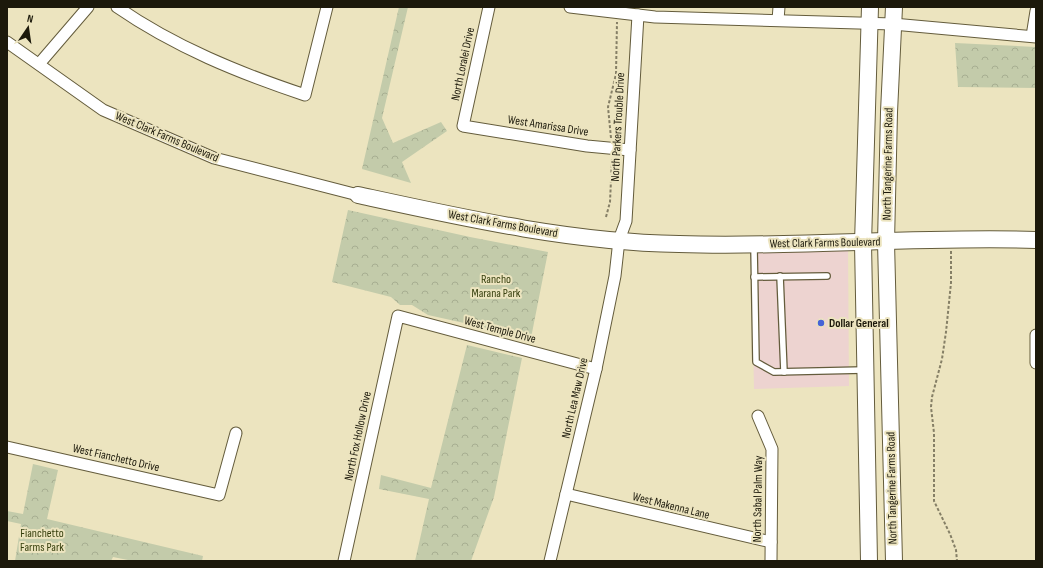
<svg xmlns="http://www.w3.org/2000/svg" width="1043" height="568" viewBox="0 0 1043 568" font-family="'Sofia Sans Condensed',sans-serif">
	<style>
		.commercial { fill: #edd3d0 }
		.park { fill: url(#park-crowns) }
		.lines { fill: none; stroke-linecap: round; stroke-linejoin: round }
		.lane-casing { stroke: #645c3c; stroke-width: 8 }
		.street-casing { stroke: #645c3c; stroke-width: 13 }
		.secondary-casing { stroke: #645c3c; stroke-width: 18 }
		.path { stroke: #857f66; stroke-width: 2; stroke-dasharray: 3 2; stroke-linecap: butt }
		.lane { stroke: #fff; stroke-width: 5.5 }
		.street { stroke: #fff; stroke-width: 11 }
		.secondary { stroke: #fff; stroke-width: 16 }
		.poi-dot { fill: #4563d7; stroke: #ece4bf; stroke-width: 1.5 }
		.labels { text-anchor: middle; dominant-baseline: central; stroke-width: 4; stroke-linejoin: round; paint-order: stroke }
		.street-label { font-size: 12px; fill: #1c190b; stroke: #ece4bf }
		.park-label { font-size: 12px; fill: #353e0c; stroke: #ece4bf }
		.poi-label { font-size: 12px; font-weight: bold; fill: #1c190b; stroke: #ece4bf; text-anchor: start }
	</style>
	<defs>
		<pattern id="park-crowns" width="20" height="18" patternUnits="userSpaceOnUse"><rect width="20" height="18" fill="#c3cbaa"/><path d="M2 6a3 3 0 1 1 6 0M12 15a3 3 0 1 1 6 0" fill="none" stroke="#a7ae91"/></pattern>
	</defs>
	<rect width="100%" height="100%" fill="#ece4bf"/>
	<path class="commercial" d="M 848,243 L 849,386 L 754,389 L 751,244 Z"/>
	<g class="park">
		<path d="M 399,7 L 408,7 L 382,118 L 393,143 L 441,122 L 447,131 L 402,162 L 411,183 L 362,169 Z"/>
		<path d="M 955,43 L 1036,47 L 1036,88 L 958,87 Z"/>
		<path d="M 348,210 L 470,237 L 548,252 L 531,338 L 428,315 L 412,305 L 400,305 L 391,297 L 332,282 Z"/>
		<path d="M 467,345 L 522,358 L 494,497 L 471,561 L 415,561 L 429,499 L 379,489 L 381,475 L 431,488 Z"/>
		<path d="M 33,464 L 58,470 L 47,519 L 203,556 L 202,561 L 133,561 L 113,557 L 111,561 L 15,561 L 21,524 L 7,521 L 7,511 L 23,514 Z"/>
	</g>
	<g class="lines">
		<defs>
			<g id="lane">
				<path d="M 754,247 L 756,362 L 774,372 L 864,370"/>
				<path d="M 780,276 L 784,372"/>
				<path d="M 754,277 L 827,276"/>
			</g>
			<g id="street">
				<path d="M 117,7 C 175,47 239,73 305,95 L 327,7"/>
				<path d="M 489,7 L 463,126 L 587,146 L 630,150"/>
				<path d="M 570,7 L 655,17 L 893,24 L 1036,37"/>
				<path d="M 778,20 L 779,7"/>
				<path d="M 1032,36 L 1036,11"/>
				<path d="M 7,42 L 103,110 L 214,158 L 358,195"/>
				<path d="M 39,64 L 88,7"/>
				<path d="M 1036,335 L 1036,363"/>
				<path d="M 758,416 L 772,449 L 771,561"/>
				<path d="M 7,447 L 219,495 L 236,433"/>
				<path d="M 566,494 L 771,542"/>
				<path d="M 344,561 L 398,316 L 596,369"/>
				<path d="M 550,561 L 596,369 L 615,276 L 619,240 L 626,221 L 638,15"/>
			</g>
			<g id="secondary">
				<path d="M 358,195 C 464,218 570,242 679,244 C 798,248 917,236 1036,240"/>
				<path d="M 869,561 L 863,243 L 870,7"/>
				<path d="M 894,561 L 886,242 L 889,112 L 894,7"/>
			</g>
		</defs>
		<use href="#lane" class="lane-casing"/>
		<use href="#street" class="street-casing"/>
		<use href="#secondary" class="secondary-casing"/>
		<g class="path">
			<path d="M 611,138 L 608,107 L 616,74 L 617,22"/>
			<path d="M 606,217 L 610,202 L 612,158"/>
			<path d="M 951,251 L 951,283 L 946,332 L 942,359 L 932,397 L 931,407 L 934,433 L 934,501 L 950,534 L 956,550 L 957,561"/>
		</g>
		<use href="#lane" class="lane"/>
		<use href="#street" class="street"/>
		<use href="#secondary" class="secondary"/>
	</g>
	<circle class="poi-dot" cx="821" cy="323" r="4"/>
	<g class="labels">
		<g class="street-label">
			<text transform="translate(463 64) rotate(-78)">North Loralei Drive</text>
			<text transform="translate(548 126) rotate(9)">West Amarissa Drive</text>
			<text transform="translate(618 127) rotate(-87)">North Parkers Trouble Drive</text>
			<text transform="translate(167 137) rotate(23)">West Clark Farms Boulevard</text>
			<text transform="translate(888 164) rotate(-89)">North Tangerine Farms Road</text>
			<text transform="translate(503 224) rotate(10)">West Clark Farms Boulevard</text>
			<text transform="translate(825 243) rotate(-1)">West Clark Farms Boulevard</text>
			<text transform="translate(500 330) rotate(15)">West Temple Drive</text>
			<text transform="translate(575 398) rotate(-77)">North Lea Maw Drive</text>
			<text transform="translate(358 436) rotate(-78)">North Fox Hollow Drive</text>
			<text transform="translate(116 458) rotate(13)">West Fianchetto Drive</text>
			<text transform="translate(892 488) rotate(-91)">North Tangerine Farms Road</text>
			<text transform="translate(758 499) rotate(-89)">North Sabal Palm Way</text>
			<text transform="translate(671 506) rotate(14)">West Makenna Lane</text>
		</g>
		<g class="park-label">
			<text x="496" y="279">Rancho<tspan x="496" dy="14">Marana Park</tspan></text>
			<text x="42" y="533">Fianchetto<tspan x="42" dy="14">Farms Park</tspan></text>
		</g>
		<g class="poi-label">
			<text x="829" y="323">Dollar General</text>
		</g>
	</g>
	<rect width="1043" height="568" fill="none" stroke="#1c190b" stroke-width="16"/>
	<g transform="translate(28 28) rotate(13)" stroke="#ece4bf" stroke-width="3" paint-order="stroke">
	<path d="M0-3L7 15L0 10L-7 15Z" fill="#1c190b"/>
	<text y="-6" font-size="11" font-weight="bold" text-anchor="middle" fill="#1c190b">N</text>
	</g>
</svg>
